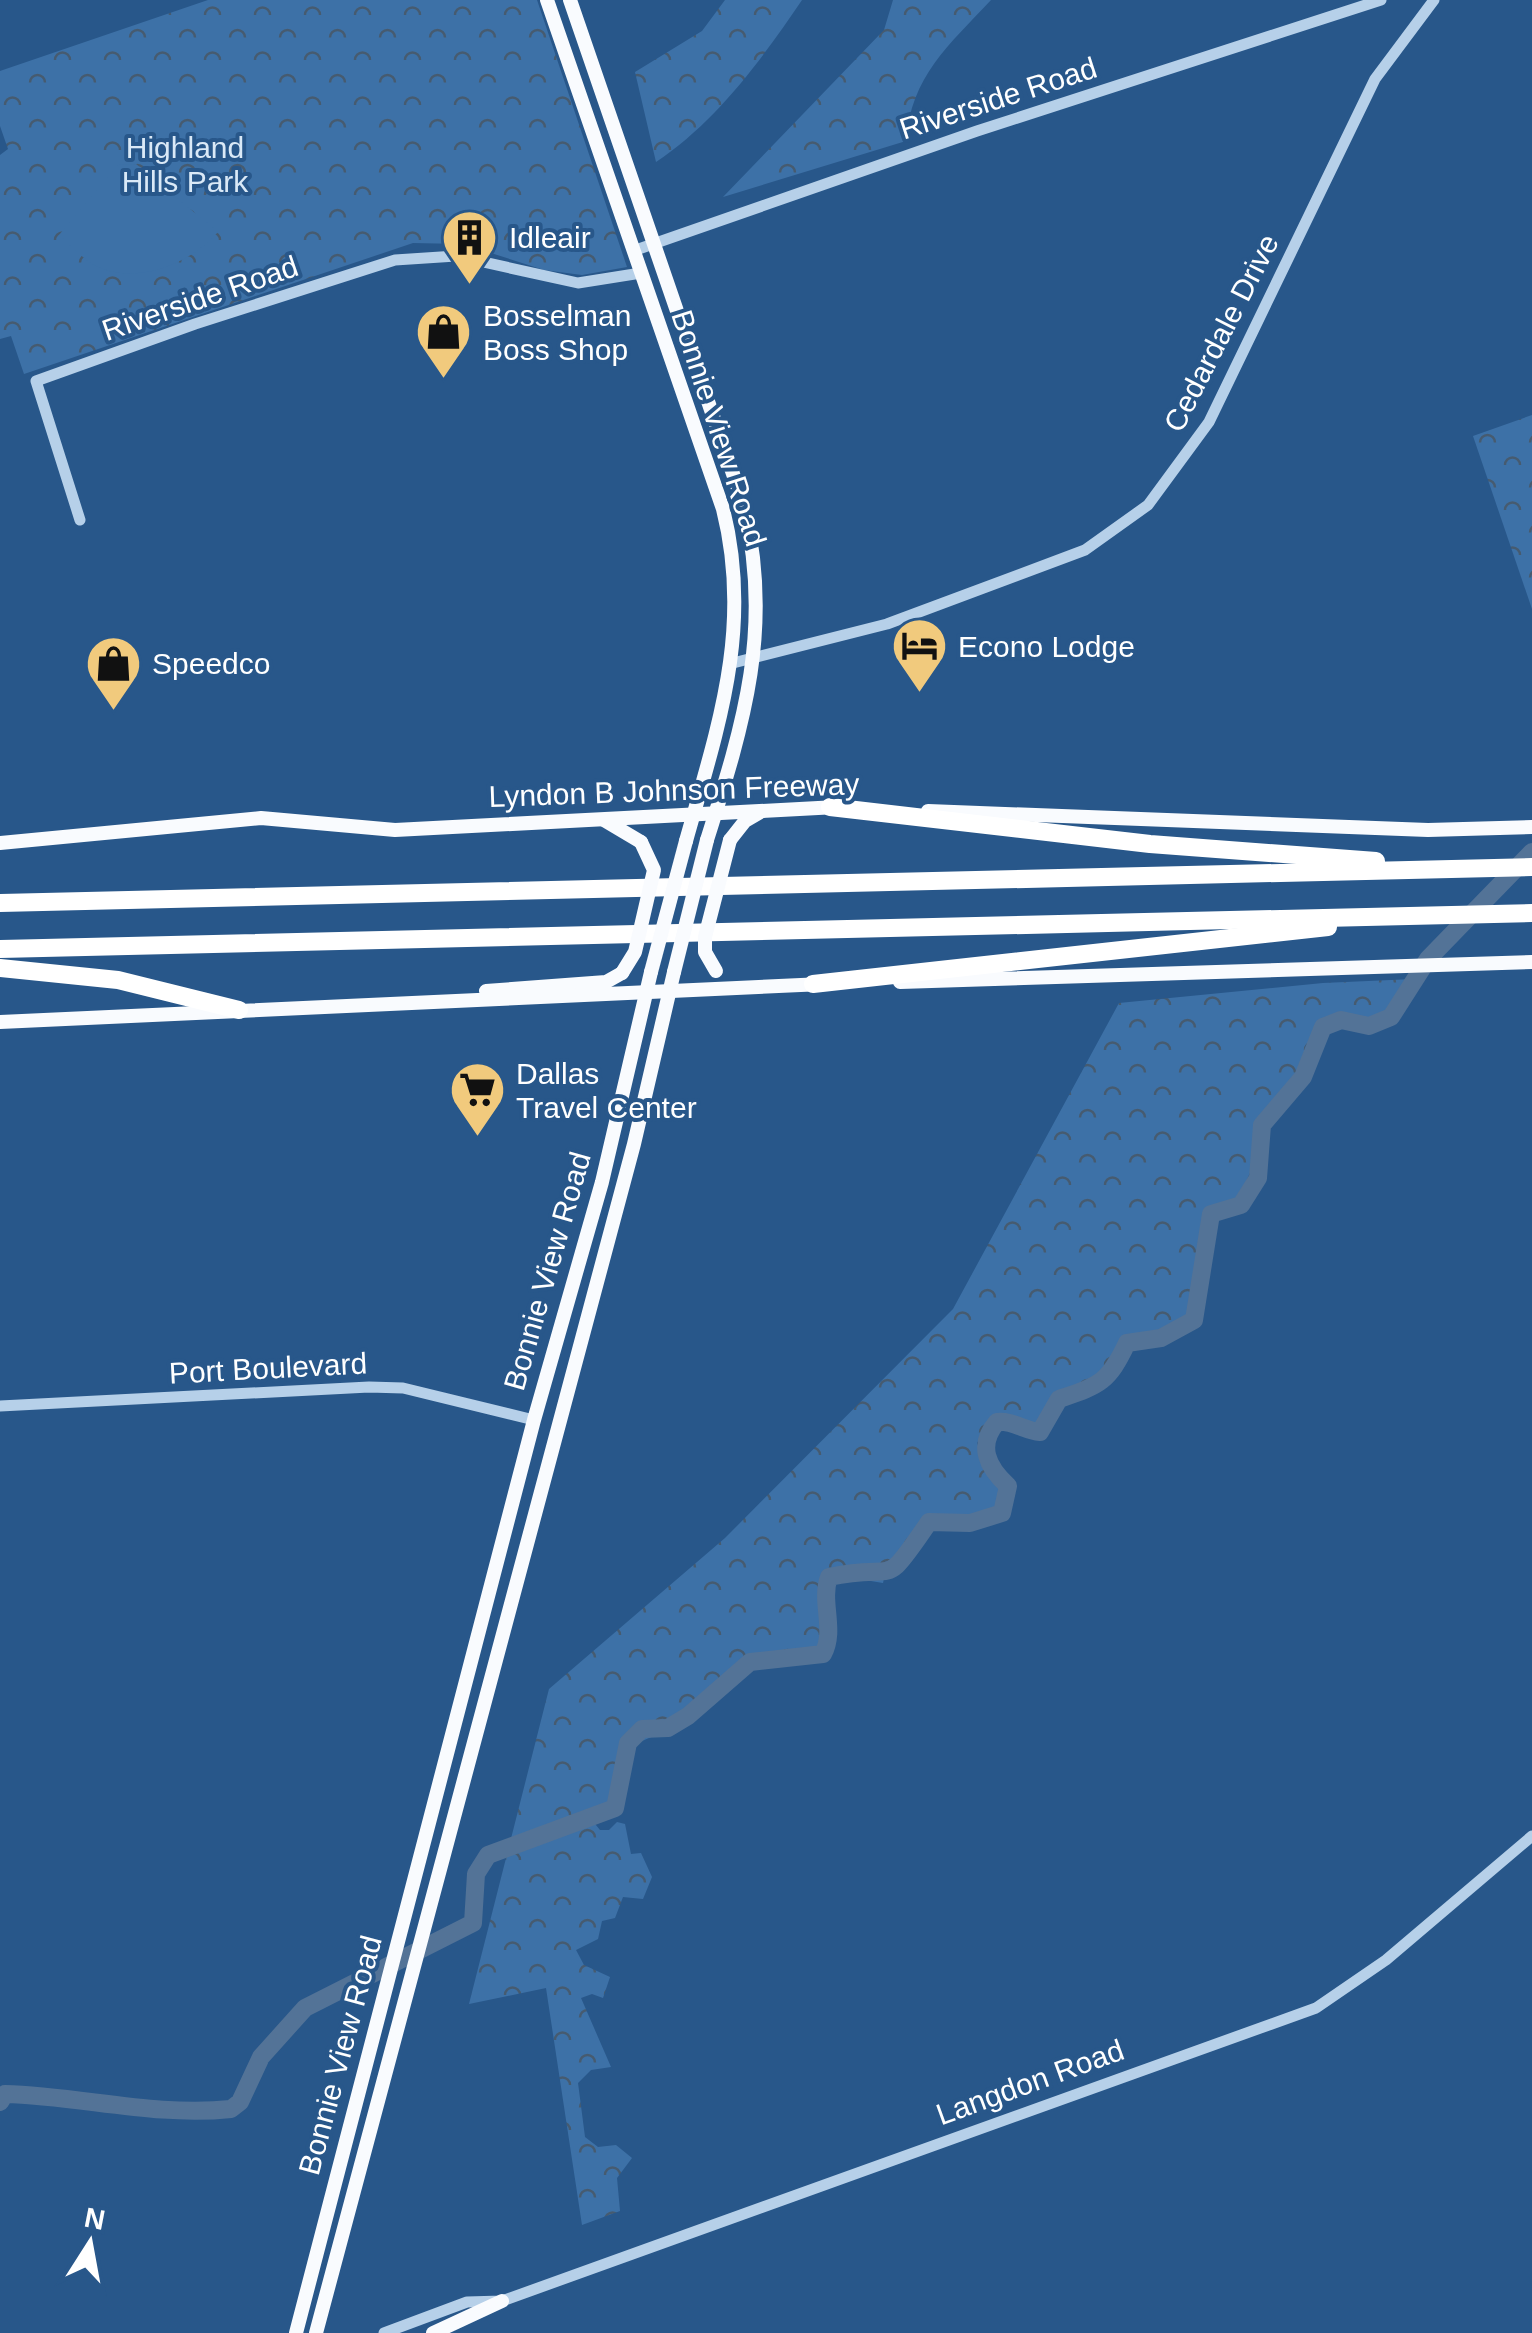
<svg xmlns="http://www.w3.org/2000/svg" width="1532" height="2333" viewBox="0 0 1532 2333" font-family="Arial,sans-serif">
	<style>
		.forest { fill: url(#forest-crowns) }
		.pitch { fill: #3d71a7 }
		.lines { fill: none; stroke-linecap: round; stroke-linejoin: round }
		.river { stroke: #537397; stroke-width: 18 }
		.minor { stroke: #b6d0e9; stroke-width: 11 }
		.major { stroke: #f9fbfe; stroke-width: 14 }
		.highway { stroke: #fff; stroke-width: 18 }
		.major-bridge { stroke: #f9fbfe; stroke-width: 14 }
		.labels { text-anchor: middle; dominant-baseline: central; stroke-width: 8; stroke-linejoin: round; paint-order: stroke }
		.street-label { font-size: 30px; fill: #fff; stroke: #28578a }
		.park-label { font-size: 30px; fill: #dae9f7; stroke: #28578a }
		.poi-label { font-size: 30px; fill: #fff; stroke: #28578a; text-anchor: start }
	</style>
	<defs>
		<pattern id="forest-crowns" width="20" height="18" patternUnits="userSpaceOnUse" patternTransform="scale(2.5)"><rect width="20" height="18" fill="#3d71a7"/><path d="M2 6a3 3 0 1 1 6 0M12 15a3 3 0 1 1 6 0" fill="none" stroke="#465b70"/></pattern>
	</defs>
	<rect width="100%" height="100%" fill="#28578a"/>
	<g class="forest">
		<path d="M 208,0 L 537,0 L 627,267 L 582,275 L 544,270 L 463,244 L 413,243 L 24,374 L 11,336 L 0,339 L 0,155 L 8,149 L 0,126 L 0,71 Z"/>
		<path d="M 725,0 L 802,0 C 762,59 716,122 656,162 L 635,72 L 702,31 Z"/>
		<path d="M 893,0 L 991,0 C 949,45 911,76 906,141 L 723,197 L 884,30 Z"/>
		<path d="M 1532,415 L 1532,609 L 1473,436 Z"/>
		<path d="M 1414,979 L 1382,1027 L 1363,1033 L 1350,1028 L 1324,1031 L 1306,1045 L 1293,1088 L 1257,1127 L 1255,1162 L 1232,1212 L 1205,1221 C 1184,1283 1222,1343 1126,1342 L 1104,1380 L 1054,1397 L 1037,1433 L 1021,1436 L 998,1423 L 985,1428 L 977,1443 L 989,1477 L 999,1487 L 997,1514 L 971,1526 L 923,1524 L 885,1573 L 883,1583 L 847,1577 L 819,1589 L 825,1645 L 814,1660 C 797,1661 775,1658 759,1663 C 731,1671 711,1707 686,1722 C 665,1736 648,1734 623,1752 L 615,1803 L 591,1819 L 600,1830 L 609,1830 L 617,1822 L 625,1824 L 631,1854 L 641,1853 L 652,1877 L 643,1899 L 623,1897 L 615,1918 L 602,1921 L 598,1939 L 576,1950 L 584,1965 L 610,1977 L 603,1998 L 592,1994 L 581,1998 L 611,2067 L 591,2070 L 578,2083 L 585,2137 L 598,2147 L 616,2145 L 632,2158 L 617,2178 L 620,2211 L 582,2225 L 546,1988 L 469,2004 L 549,1689 L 725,1538 L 953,1309 L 1119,1003 L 1323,983 Z"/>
	</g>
	<path class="pitch" d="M 136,164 L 218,232 C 192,262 143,283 103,269 C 86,263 72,247 59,235 L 118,165 Z"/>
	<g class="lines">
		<path class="river" d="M 0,2102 L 5,2094 C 81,2096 155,2117 231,2109 L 240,2102 L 261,2057 L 305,2008 L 473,1923 L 476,1874 L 488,1855 L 615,1808 L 628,1743 L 642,1729 L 668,1728 L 688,1716 L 750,1662 L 823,1654 C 836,1630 820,1602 829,1577 C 901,1561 880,1594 929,1522 L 970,1523 L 1002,1513 L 1008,1486 C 987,1467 977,1445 997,1422 C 1012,1420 1025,1431 1040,1432 L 1059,1399 C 1100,1385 1108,1383 1127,1343 L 1161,1338 L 1194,1320 L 1211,1214 L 1241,1205 L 1258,1178 L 1262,1125 L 1303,1077 L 1323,1027 L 1341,1020 L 1369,1026 L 1391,1017 L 1428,959 L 1532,852"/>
		<g class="minor">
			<path d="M 633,251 L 977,131 L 1381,0"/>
			<path d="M 80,520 L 36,381 L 195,324 L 395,260 L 456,256 L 578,283 L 641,273"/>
			<path d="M 733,663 L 887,624 L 1085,550 L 1148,505 L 1209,422 L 1375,79 L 1434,0"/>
			<path d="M 0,1406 L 369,1387 L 403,1388 L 534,1420"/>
			<path d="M 384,2333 L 467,2302 L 502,2301 L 1316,2008 L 1386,1960 L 1532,1836"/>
		</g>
		<g class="major">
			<path d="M 547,0 L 723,509 C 753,628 718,727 686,841"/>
			<path d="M 570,0 L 743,503 C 774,626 744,723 707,840"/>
			<path d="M 928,811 L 1428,830 L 1532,827"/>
			<path d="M 604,820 L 641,842"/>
			<path d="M 730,840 L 745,821 L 762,811"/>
			<path d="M 0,843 L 261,818 L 395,830 L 837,807"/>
			<path d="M 900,982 L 1532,962"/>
			<path d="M 486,991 L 606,982 L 622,973"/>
			<path d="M 0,1022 L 823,984"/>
			<path d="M 296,2333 L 534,1420 L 602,1182 L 651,972"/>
			<path d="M 316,2333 L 634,1144 L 674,972"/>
			<path d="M 433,2333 L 502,2301"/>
		</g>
		<g class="highway">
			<path d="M 830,807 L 1150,844 L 1376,861"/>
			<path d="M 0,903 L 1532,867"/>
			<path d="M 0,949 L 1532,913"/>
			<path d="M 0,968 L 118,980 L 239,1010"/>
			<path d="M 813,984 L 1328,927"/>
		</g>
		<g class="major-bridge">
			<path d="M 716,971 L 705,952 L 705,937 L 730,840"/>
			<path d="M 651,972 L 686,841"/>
			<path d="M 674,972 L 707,840"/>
			<path d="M 622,973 L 635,952 L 654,870 L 641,842"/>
		</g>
	</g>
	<defs>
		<symbol id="building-pin" viewBox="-11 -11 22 30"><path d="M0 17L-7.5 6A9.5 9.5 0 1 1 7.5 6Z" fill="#f1ca7d" stroke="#28578a"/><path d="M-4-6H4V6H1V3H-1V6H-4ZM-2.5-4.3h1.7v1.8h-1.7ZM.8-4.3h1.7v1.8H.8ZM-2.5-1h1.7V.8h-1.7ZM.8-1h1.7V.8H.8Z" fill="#111"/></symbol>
		<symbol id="shop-pin" viewBox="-11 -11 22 30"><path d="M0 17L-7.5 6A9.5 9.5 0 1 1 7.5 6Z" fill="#f1ca7d" stroke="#28578a"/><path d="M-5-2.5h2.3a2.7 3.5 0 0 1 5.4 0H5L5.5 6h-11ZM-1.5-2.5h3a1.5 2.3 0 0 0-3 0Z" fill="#111"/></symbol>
		<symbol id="hotel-pin" viewBox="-11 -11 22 30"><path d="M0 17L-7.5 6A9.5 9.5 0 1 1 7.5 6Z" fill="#f1ca7d" stroke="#28578a"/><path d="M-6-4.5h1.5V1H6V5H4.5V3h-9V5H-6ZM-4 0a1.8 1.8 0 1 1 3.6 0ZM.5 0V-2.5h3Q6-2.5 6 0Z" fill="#111"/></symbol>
		<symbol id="supermarket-pin" viewBox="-11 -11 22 30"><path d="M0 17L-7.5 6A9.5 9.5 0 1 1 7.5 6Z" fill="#f1ca7d" stroke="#28578a"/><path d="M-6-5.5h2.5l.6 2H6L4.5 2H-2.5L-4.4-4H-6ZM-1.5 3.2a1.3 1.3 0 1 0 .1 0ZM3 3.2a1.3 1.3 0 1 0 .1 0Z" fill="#111"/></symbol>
	</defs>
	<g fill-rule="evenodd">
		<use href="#building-pin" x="438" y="206" width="63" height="86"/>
		<use href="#shop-pin" x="412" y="300" width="63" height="86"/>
		<use href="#hotel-pin" x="888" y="614" width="63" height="86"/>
		<use href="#shop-pin" x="82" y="632" width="63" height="86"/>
		<use href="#supermarket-pin" x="446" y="1058" width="63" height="86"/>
	</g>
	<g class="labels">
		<g class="street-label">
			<text transform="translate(998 98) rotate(-18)">Riverside Road</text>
			<text transform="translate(200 298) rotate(-19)">Riverside Road</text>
			<text transform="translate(1221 333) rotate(-63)">Cedardale Drive</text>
			<text transform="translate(719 428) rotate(72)">Bonnie View Road</text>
			<text transform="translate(674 790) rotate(-2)">Lyndon B Johnson Freeway</text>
			<text transform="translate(547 1271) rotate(-74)">Bonnie View Road</text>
			<text transform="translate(268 1368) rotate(-3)">Port Boulevard</text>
			<text transform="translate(340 2055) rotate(-75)">Bonnie View Road</text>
			<text transform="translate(1030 2082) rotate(-20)">Langdon Road</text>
		</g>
		<g class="park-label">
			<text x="185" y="147">Highland<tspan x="185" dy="34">Hills Park</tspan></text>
		</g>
		<g class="poi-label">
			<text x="509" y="237">Idleair</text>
			<text x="483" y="315">Bosselman<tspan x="483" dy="34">Boss Shop</tspan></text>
			<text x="958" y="646">Econo Lodge</text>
			<text x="152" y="663">Speedco</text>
			<text x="516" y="1073">Dallas<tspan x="516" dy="34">Travel Center</tspan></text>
		</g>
	</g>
	<g transform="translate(90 2243) rotate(11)" stroke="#28578a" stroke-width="8" paint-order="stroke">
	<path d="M0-8L18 38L0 25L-18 38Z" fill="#ffffff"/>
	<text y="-15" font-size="28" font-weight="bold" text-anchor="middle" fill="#ffffff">N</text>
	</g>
</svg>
